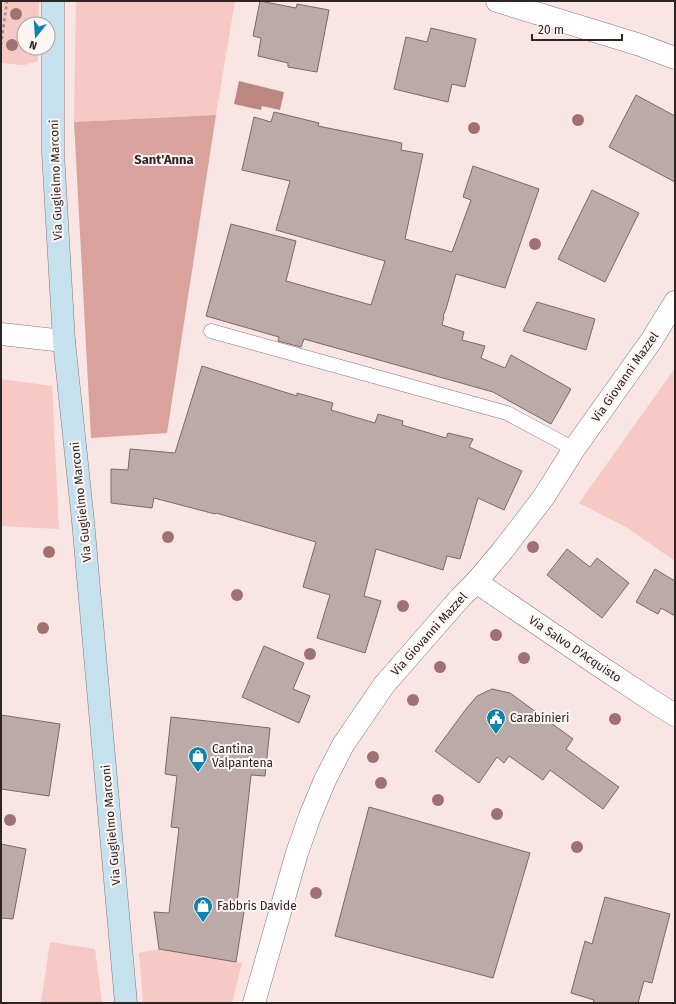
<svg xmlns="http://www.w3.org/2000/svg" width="676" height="1004" viewBox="0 0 676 1004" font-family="'Fira Sans',sans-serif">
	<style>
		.green { fill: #f6c9c4 }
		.forest { fill: #daa29c }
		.water { fill: #bd8781 }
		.building { fill: #bcaaa8; stroke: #796967 }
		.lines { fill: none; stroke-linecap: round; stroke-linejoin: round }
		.lane-casing { stroke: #877674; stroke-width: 15 }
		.street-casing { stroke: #877674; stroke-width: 23 }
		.secondary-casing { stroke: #877674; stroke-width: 23 }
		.path { stroke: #9c8e8d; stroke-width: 2.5; stroke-dasharray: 3 3; stroke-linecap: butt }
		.lane { stroke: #fff; stroke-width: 14 }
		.street { stroke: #fff; stroke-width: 22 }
		.secondary { stroke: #c4e1ed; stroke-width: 22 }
		.tree { fill: #9f7271 }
		.labels { text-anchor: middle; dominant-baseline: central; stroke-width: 4; stroke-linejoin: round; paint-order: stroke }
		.street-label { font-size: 12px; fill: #2c2524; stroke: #fdf5f4 }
		.poi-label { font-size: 12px; fill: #2c2524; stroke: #fdf5f4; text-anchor: start }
		.neighbourhood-label { font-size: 13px; font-weight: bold; fill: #332524; stroke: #fdf5f4 }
	</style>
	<rect width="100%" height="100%" fill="#f9e5e3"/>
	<g class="green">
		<path d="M 1,1 L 39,1 L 38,24 L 24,24 L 24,48 L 38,48 L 38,61 L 24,65 L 1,63 Z"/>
		<path d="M 76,1 L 235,1 L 216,115 L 74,122 Z"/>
		<path d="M 675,368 L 675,561 L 626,527 L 579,503 Z"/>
		<path d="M 1,379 L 52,386 L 59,529 L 1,526 Z"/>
		<path d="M 50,942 L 95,949 L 102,1003 L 41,1003 Z"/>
		<path d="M 159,949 L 242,963 L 232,1003 L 143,1003 L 139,953 Z"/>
	</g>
	<path class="forest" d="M 216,115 L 167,433 L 91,438 L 74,122 Z"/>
	<path class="water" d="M 239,81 L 284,92 L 280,110 L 262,106 L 261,110 L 234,104 Z"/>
	<g class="building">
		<path d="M 260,1 L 296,8 L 297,4 L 329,10 L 317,72 L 288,67 L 288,63 L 258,56 L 261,38 L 253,36 Z"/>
		<path d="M 431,28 L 476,39 L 465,87 L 452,84 L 448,102 L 394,89 L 406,37 L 427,42 Z"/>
		<path d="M 636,95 L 675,116 L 675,182 L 609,147 Z"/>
		<path d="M 274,112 L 319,123 L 318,126 L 402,143 L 401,150 L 423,154 L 405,239 L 452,252 L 471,200 L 463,197 L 473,166 L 539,189 L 505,288 L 456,274 L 446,309 L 443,316 L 444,317 L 442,325 L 464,332 L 462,340 L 485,346 L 481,358 L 505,368 L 511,355 L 571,389 L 551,424 L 493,392 L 304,339 L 301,347 L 278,341 L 279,337 L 206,316 L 231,224 L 296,241 L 286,281 L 371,305 L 385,261 L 276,230 L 290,181 L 242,170 L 254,117 L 271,122 Z"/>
		<path d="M 592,190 L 639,213 L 605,282 L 558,259 Z"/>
		<path d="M 537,302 L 595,319 L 586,350 L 523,331 Z"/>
		<path d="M 202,366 L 297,396 L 297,393 L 333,403 L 331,410 L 375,423 L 378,414 L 403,421 L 402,425 L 446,438 L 448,433 L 473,439 L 469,447 L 522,471 L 504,510 L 478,498 L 460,559 L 447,556 L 443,570 L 376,549 L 364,596 L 381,601 L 365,653 L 317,638 L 330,595 L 303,587 L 316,542 L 216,513 L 215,514 L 154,498 L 152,508 L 111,503 L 111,469 L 128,470 L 130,449 L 175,453 Z"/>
		<path d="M 567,549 L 590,567 L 597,558 L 629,583 L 602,618 L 547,575 Z"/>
		<path d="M 655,569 L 675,581 L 675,616 L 661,608 L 658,614 L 636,602 Z"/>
		<path d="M 264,646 L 304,663 L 293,689 L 310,696 L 299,723 L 242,697 Z"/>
		<path d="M 492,689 L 510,693 L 573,739 L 566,749 L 619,787 L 603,809 L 550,770 L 543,780 L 509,756 L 504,763 L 497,757 L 479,783 L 435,751 L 466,709 L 477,696 Z"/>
		<path d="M 1,715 L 60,724 L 49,796 L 1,789 Z"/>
		<path d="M 171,717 L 270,728 L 265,776 L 251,775 L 237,904 L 245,905 L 236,962 L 159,949 L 154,912 L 169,913 L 179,828 L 171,827 L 177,776 L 165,774 Z"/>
		<path d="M 369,807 L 530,853 L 493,978 L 335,936 Z"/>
		<path d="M 1,844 L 26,849 L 13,919 L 1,918 Z"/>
		<path d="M 605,897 L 670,914 L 652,983 L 644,981 L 638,1003 L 593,1003 L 594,1000 L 571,993 L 585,941 L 592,944 Z"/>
	</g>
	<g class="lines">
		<defs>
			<path id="lane" d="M 211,331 L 507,413 L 574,449"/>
			<g id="street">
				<path d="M 497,1 L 640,45 L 675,58"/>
				<path d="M 1,334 L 64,341"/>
				<path d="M 476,582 L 598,665 L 657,704 L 675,715"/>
				<path d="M 254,1003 L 297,853 L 310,816 L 325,780 L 343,745 L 384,685 L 460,598 L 476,582 L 503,550 L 543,498 L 574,449 L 651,341 L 675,302"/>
			</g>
			<path id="secondary" d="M 53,1 L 53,153 L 64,341 L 83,521 L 126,1003"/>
		</defs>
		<use href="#lane" class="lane-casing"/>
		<use href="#street" class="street-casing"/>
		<use href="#secondary" class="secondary-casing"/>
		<path class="path" d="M 1,45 L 7,1"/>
		<use href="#lane" class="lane"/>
		<use href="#street" class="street"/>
		<use href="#secondary" class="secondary"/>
	</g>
	<g class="tree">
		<circle cx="16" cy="14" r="6"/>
		<circle cx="12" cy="45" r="6"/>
		<circle cx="578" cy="120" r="6"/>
		<circle cx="474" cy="128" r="6"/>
		<circle cx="535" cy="244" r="6"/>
		<circle cx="168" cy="537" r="6"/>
		<circle cx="533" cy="547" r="6"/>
		<circle cx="49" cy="552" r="6"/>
		<circle cx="237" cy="595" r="6"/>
		<circle cx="403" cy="606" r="6"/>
		<circle cx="43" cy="628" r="6"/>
		<circle cx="496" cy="635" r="6"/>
		<circle cx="310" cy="654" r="6"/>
		<circle cx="524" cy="658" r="6"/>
		<circle cx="440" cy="667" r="6"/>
		<circle cx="413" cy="700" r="6"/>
		<circle cx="615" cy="719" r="6"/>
		<circle cx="373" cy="757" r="6"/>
		<circle cx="381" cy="783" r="6"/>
		<circle cx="438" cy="800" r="6"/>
		<circle cx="497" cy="814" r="6"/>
		<circle cx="10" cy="820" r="6"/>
		<circle cx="577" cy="847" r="6"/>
		<circle cx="316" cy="893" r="6"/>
	</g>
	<defs>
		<symbol id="civic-pin" viewBox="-11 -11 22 30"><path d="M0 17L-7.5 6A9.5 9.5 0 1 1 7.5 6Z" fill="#0d83a9" stroke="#fdf5f4"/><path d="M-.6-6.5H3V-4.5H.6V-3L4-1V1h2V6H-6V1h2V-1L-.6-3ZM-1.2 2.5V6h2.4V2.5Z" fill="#fff"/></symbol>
		<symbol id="shop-pin" viewBox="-11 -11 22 30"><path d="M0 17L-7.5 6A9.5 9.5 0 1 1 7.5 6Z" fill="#0d83a9" stroke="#fdf5f4"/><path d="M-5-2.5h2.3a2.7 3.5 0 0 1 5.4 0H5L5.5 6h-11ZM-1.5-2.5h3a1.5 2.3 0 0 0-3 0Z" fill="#fff"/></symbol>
	</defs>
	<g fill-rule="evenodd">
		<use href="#civic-pin" x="485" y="707" width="22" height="30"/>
		<use href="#shop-pin" x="187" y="745" width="22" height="30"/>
		<use href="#shop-pin" x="192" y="895" width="22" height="30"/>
	</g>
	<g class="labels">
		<g class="street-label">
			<text transform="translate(56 180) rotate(-92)">Via Guglielmo Marconi</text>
			<text transform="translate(625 377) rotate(-55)">Via Giovanni Mazzel</text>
			<text transform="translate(81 502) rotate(-96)">Via Guglielmo Marconi</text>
			<text transform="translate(429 634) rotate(-48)">Via Giovanni Mazzel</text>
			<text transform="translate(575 649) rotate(34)">Via Salvo D'Acquisto</text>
			<text transform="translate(111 825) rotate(-95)">Via Guglielmo Marconi</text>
		</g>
		<g class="poi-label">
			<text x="510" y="718">Carabinieri</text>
			<text x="212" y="749">Cantina<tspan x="212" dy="14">Valpantena</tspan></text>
			<text x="217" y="906">Fabbris Davide</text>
		</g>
		<g class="neighbourhood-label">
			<text x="164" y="159">Sant'Anna</text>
		</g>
	</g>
	<rect width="676" height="1004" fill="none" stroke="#2c2524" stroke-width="4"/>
	<g transform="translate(36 36) rotate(197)"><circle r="19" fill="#fdf5f4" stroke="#a9a2a1"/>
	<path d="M0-3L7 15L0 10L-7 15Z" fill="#0d83a9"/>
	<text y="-6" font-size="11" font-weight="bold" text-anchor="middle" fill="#2c2524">N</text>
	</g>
	<path d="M532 34v6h90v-6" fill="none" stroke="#2c2524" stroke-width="2"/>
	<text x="538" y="34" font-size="12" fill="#2c2524" stroke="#fdf5f4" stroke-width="3" paint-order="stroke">20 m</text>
</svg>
